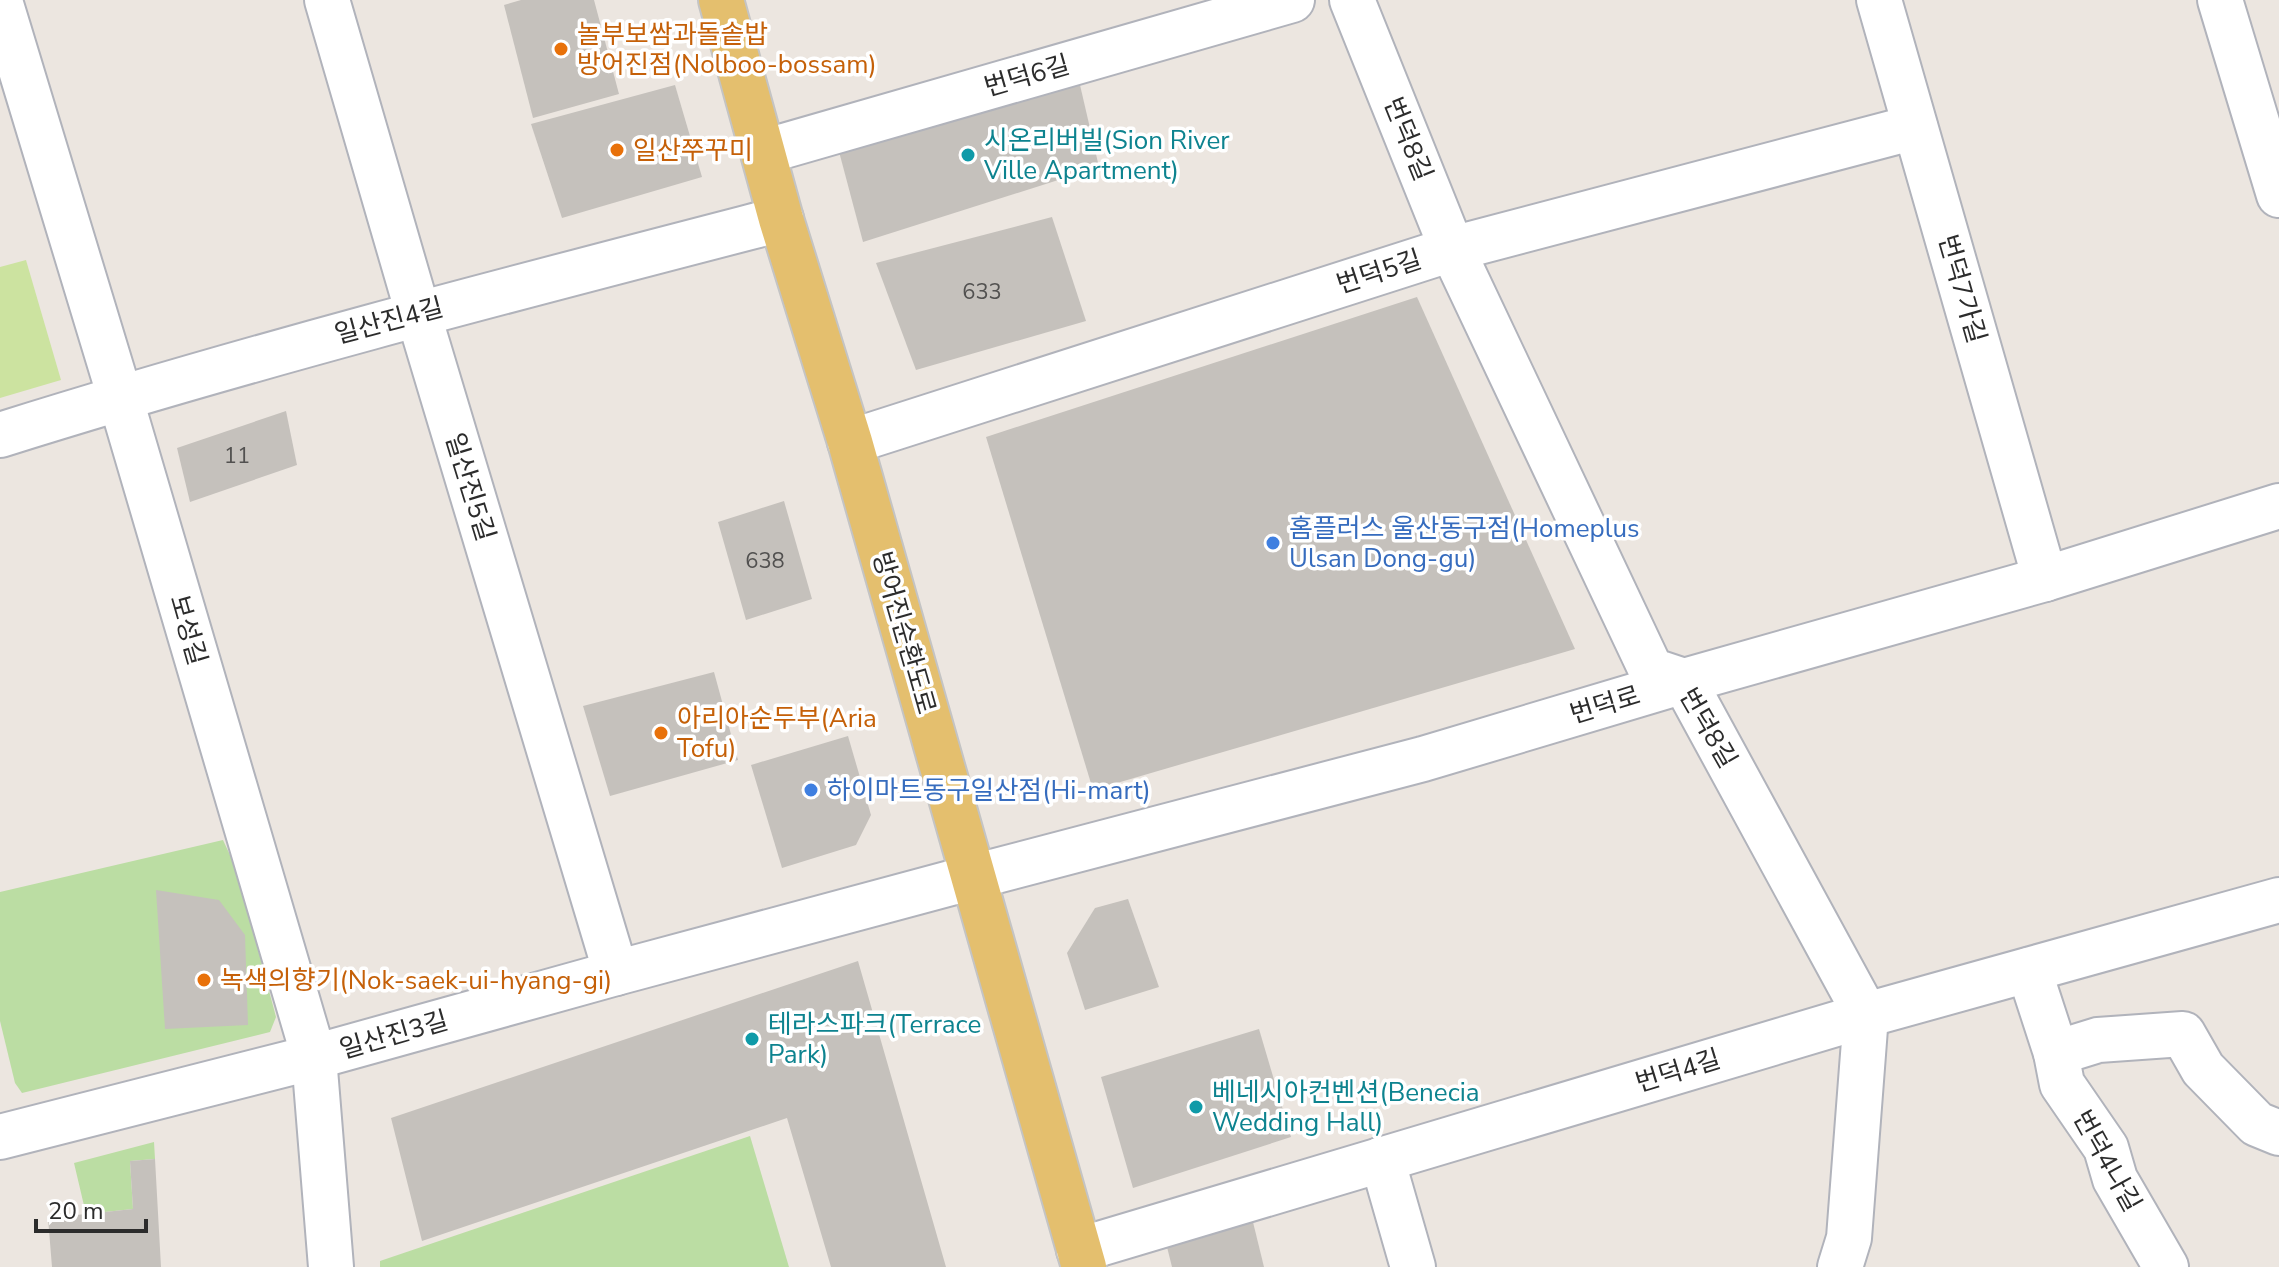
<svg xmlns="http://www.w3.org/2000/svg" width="2279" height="1267" viewBox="0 0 2279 1267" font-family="'Nunito Sans','Noto Sans KR',sans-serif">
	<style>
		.green { fill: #bbdda3 }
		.pitch { fill: #cce3a0 }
		.building { fill: #c5c1bc }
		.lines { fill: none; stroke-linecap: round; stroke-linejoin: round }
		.minor-casing { stroke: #b1b3bb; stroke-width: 48 }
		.major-casing { stroke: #c4c4c4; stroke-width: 48 }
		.minor { stroke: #fff; stroke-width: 44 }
		.major { stroke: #e4bf6e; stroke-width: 44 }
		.food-dot { fill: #e8710a; stroke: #fff; stroke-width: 3 }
		.culture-dot { fill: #0f9aa8; stroke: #fff; stroke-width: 3 }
		.shop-dot { fill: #3f7fe0; stroke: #fff; stroke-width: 3 }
		.labels { text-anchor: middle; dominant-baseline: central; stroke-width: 7; stroke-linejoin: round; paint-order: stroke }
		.number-label { font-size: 22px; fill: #525150 }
		.food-label { font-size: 26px; fill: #c56008; stroke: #fff; text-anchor: start }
		.street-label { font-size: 26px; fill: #2c2c2c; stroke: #fff }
		.culture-label { font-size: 26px; fill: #0d838f; stroke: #fff; text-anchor: start }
		.shop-label { font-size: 26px; fill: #366cbe; stroke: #fff; text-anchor: start }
	</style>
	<rect width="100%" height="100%" fill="#ece6e0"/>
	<g class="green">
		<path d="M 223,840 L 237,870 L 276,1017 L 270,1032 L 22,1093 L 15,1083 L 0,1021 L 0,892 Z"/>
		<path d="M 750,1136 L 789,1267 L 380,1267 L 380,1261 Z"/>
		<path d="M 154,1142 L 155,1159 L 130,1161 L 133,1209 L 86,1214 L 74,1163 Z"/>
	</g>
	<path class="pitch" d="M 26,260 L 61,380 L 0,398 L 0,267 Z"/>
	<g class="building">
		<path d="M 521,0 L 594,0 L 619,94 L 533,118 L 504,5 Z"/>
		<path d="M 1077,72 L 1099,167 L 863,242 L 837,144 Z"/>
		<path d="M 675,85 L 702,177 L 562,218 L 531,124 Z"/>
		<path d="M 1052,217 L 1086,321 L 916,370 L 876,263 Z"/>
		<path d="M 1417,297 L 1575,649 L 1093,790 L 986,437 Z"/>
		<path d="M 286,411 L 297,465 L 190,502 L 177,448 Z"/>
		<path d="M 784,501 L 812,599 L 746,620 L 718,522 Z"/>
		<path d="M 714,672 L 738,760 L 610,796 L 583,706 Z"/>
		<path d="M 848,736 L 871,815 L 856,845 L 782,868 L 751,765 Z"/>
		<path d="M 156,890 L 219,900 L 245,935 L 248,1025 L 165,1029 Z"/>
		<path d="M 1128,899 L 1159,987 L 1085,1010 L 1067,953 L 1095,908 Z"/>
		<path d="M 858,961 L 946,1267 L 831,1267 L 787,1118 L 422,1241 L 391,1118 Z"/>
		<path d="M 1259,1029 L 1291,1137 L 1133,1188 L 1101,1077 Z"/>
		<path d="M 155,1159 L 161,1267 L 52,1267 L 48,1218 L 133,1209 L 130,1161 Z"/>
		<path d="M 1252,1218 L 1264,1267 L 1172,1267 L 1167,1247 Z"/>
	</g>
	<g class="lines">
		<defs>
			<g id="minor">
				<path d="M 327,0 L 418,313 L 616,973"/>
				<path d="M 1352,0 L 1452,249 L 1651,670 L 1684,681 L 1866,1015 L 1849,1238 L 1840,1267"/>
				<path d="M 1879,0 L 2045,579"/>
				<path d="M 2220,0 L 2279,195"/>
				<path d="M 0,1 L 120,397 L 314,1057 L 331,1267"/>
				<path d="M 763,152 L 1292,0"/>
				<path d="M 0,435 C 258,354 519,287 781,219"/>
				<path d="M 850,442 L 1452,249 L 1915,127"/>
				<path d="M 2029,970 L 2056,1053"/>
				<path d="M 0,1137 L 314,1057 L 616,973 L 973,877 L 1423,759 L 1684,681 L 2045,579 L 2279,506"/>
				<path d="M 1382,1159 L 1413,1267"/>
				<path d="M 1079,1250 L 1866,1015 L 2279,900"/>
				<path d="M 2166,1267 L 2115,1179 L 2106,1148 L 2062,1084 L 2056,1053 L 2098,1040 L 2183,1034 L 2203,1069 L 2257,1124 L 2279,1133"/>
			</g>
			<path id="major" d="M 721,0 L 781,219 L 850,442 L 1084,1267"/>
		</defs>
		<use href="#minor" class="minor-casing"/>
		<use href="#major" class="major-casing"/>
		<use href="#minor" class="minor"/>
		<use href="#major" class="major"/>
	</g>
	<g class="food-dot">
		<circle cx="561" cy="49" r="8"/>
		<circle cx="617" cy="150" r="8"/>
		<circle cx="661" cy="733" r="8"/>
		<circle cx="204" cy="980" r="8"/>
	</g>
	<g class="culture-dot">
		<circle cx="968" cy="155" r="8"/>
		<circle cx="752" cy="1039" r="8"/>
		<circle cx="1196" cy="1107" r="8"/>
	</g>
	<g class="shop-dot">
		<circle cx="1273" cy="543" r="8"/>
		<circle cx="811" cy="790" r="8"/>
	</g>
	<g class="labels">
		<g class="number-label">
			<text x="982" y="292">633</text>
			<text x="237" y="456">11</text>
			<text x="765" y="561">638</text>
		</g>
		<g class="food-label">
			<text x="577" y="34">놀부보쌈과돌솥밥<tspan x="577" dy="30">방어진점(Nolboo-bossam)</tspan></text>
			<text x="633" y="150">일산쭈꾸미</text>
			<text x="677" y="718">아리아순두부(Aria<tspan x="677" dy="30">Tofu)</tspan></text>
			<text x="220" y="980">녹색의향기(Nok-saek-ui-hyang-gi)</text>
		</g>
		<g class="street-label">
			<text transform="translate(1027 76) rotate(-16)">번덕6길</text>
			<text transform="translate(1408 139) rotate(68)">번덕8길</text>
			<text transform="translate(1379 272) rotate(-18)">번덕5길</text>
			<text transform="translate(1962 289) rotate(74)">번덕7가길</text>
			<text transform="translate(389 321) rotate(-15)">일산진4길</text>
			<text transform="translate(470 487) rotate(73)">일산진5길</text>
			<text transform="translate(188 630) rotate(74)">보성길</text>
			<text transform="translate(904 633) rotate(74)">방어진순환도로</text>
			<text transform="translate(1605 705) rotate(-17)">번덕로</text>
			<text transform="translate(1708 728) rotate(60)">번덕8길</text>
			<text transform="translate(394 1035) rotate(-16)">일산진3길</text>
			<text transform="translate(1678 1071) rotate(-17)">번덕4길</text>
			<text transform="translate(2107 1161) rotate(61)">번덕4나길</text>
		</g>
		<g class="culture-label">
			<text x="984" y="140">시온리버빌(Sion River<tspan x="984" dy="30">Ville Apartment)</tspan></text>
			<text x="768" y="1024">테라스파크(Terrace<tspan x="768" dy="30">Park)</tspan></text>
			<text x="1212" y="1092">베네시아컨벤션(Benecia<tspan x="1212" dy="30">Wedding Hall)</tspan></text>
		</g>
		<g class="shop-label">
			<text x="1289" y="528">홈플러스 울산동구점(Homeplus<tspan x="1289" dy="30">Ulsan Dong-gu)</tspan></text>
			<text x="827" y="790">하이마트동구일산점(Hi-mart)</text>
		</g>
	</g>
	<path d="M36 1219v12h110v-12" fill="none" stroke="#2c2c2c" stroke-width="4"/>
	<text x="48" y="1219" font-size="24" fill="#2c2c2c" stroke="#ffffff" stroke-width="6" paint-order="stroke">20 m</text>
</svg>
